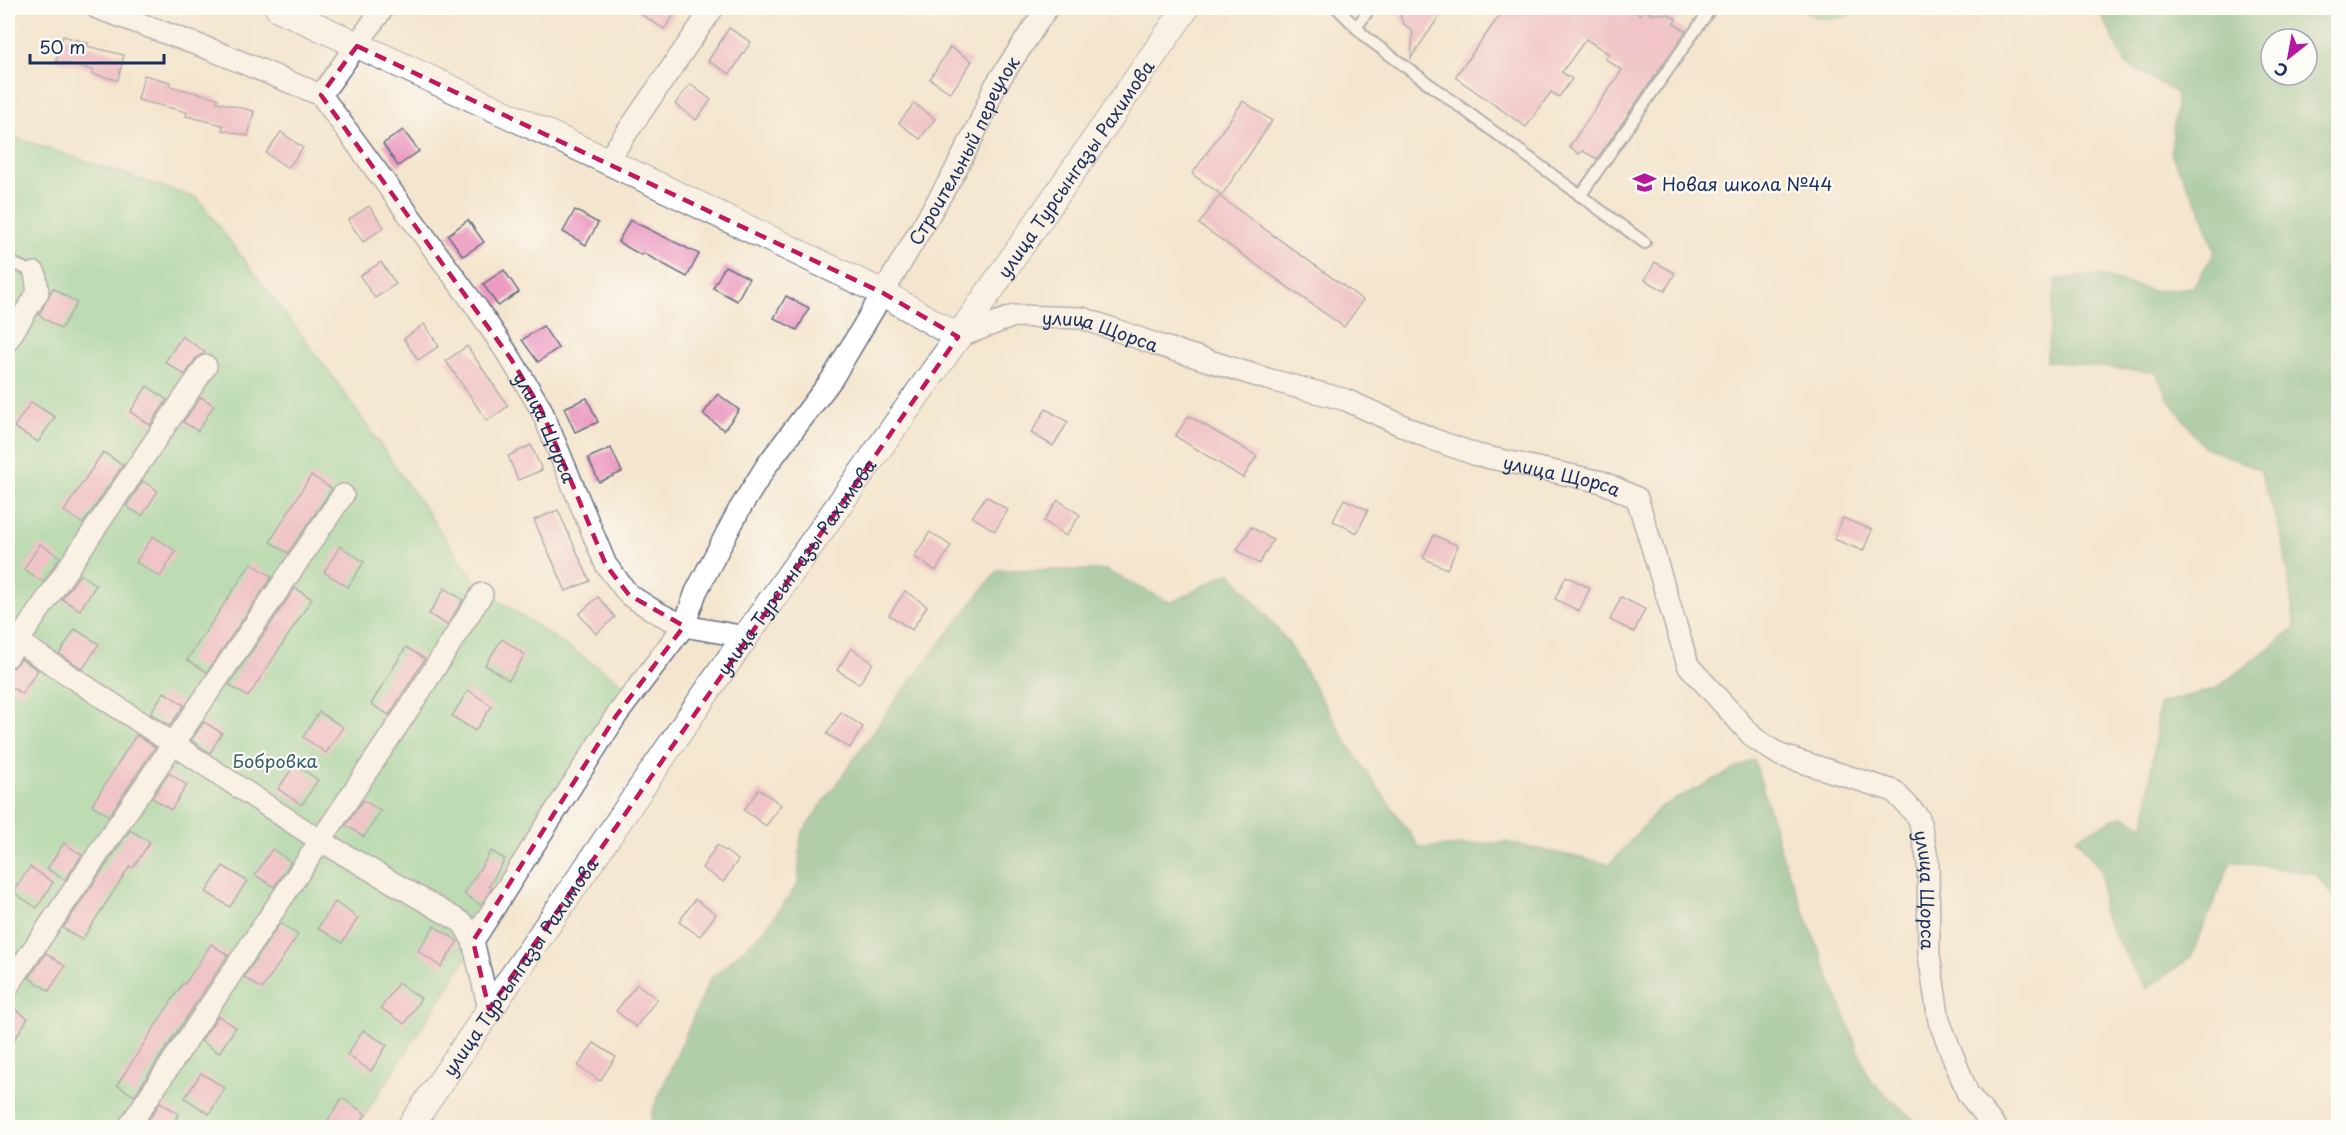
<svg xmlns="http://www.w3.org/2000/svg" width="2346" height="1135" viewBox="0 0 2346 1135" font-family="'Playpen Sans',sans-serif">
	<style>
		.green { fill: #7ad093; stroke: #4a8078; stroke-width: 1.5 }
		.forest { fill: #63b27d; stroke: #3f706e; stroke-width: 1.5; fill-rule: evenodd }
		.building { fill: #ec9cc1 }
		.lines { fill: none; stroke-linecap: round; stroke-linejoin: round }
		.service-casing { stroke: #676f85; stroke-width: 14 }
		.minor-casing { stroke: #676f85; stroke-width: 24 }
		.tertiary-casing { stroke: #676f85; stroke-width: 28 }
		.service { stroke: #fff; stroke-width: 10 }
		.minor { stroke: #fff; stroke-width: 21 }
		.tertiary { stroke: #fff; stroke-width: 26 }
		.marked { fill: none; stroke: #c2185b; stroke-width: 4.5; stroke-dasharray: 12 8; stroke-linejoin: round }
		.labels { text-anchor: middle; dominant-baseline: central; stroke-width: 4.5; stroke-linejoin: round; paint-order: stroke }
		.street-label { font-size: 18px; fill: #1b2f5e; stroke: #fdfcf7 }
		.poi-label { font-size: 18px; fill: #1b2f5e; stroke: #fdfcf7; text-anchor: start }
		.park-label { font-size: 18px; fill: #385f6e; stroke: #fdfcf7 }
	</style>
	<rect width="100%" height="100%" fill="#fdfcf7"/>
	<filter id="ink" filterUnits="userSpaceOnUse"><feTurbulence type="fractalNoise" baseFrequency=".0167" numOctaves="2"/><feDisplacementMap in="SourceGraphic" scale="12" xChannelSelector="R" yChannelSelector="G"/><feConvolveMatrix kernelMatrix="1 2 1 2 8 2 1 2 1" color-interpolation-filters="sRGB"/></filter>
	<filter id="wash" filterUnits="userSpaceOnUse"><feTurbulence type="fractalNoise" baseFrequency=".008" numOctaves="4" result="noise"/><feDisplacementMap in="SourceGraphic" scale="24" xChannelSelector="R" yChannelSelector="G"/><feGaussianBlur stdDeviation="1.35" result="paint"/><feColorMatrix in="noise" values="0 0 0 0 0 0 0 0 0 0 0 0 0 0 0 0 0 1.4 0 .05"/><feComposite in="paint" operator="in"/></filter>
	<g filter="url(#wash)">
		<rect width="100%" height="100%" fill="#f4e6ce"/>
		<g class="green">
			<path d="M 1801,8 L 1862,8 C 1851,18 1829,21 1814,16 C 1810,14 1805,10 1801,8 Z"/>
			<path d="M 8,135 L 198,199 L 333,377 L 480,588 L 638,694 L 357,1127 L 8,1128 Z"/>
		</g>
		<g class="forest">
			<path d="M 2094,8 L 2338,8 L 2338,902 L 2315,874 L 2231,861 L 2191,957 L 2147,989 L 2131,965 L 2102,912 L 2102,872 L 2076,838 L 2122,815 L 2145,826 L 2159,703 L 2215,689 L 2295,628 L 2283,541 L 2260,470 L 2203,446 L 2167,396 L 2156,373 L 2046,361 L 2056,279 L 2099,275 L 2153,291 L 2193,287 L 2215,252 L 2201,211 L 2171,154 L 2177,93 L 2126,64 L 2105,21 ZM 2271,39 L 2307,39 L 2307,75 L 2271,75 Z"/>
			<path d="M 998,570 L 1106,570 L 1171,603 L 1230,572 L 1288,642 L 1350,748 L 1420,848 L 1505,842 L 1610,864 L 1660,807 L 1754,759 L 1783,858 L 1870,1080 L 1922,1127 L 651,1127 L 652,1112 L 710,979 L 763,932 L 798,884 L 801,834 L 897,698 Z"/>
		</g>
		<g id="blocks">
			<g class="building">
				<path d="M 631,8 L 679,8 L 664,29 Z"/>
				<path d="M 1406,8 L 1445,8 L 1411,58 L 1413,32 L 1403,23 L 1400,16 Z"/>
				<path d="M 1505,8 L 1629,8 L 1640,15 L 1644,9 L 1652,14 L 1668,14 L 1676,19 L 1674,24 L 1686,31 L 1597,159 L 1583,151 L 1579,154 L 1569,147 L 1622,70 L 1605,59 L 1609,54 L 1586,39 L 1562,72 L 1572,79 L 1559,97 L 1551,92 L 1526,127 L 1455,77 Z"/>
				<path d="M 729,28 L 751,42 L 730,74 L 708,61 Z"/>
				<path d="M 63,36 L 88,43 L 87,46 L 124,55 L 118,80 L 92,74 L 93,70 L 56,61 Z"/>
				<path d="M 950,47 L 972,61 L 951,93 L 930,79 Z"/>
				<path d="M 144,75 L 170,82 L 169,86 L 218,98 L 217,102 L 254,111 L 248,136 L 222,130 L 223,125 L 186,116 L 187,112 L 138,100 Z"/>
				<path d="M 690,84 L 711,100 L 696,120 L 675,104 Z"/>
				<path d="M 1243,101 L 1272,121 L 1222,195 L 1192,174 Z"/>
				<path d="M 914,103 L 935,119 L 920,139 L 899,123 Z"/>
				<path d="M 403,130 L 419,151 L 398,166 L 383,144 Z"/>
				<path d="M 281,132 L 303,148 L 288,168 L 266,153 Z"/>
				<path d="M 1219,196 L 1363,300 L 1344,327 L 1199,224 Z"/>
				<path d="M 369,206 L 384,227 L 363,242 L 348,220 Z"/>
				<path d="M 575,210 L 598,223 L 586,245 L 563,232 Z"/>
				<path d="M 468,220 L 484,242 L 463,256 L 448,235 Z"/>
				<path d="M 630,220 L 699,254 L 687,277 L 643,253 L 641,255 L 618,242 Z"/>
				<path d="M 381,262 L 396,284 L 375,298 L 360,276 Z"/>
				<path d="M 1655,262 L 1675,273 L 1665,291 L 1645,280 Z"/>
				<path d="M 725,266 L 749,278 L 737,301 L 713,288 Z"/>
				<path d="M 504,270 L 519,292 L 498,306 L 483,284 Z"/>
				<path d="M 53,288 L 77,303 L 61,329 L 39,315 Z"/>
				<path d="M 786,296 L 809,308 L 797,330 L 774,318 Z"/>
				<path d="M 424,324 L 439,346 L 418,360 L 404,339 Z"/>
				<path d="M 543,326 L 558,348 L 538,362 L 522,340 Z"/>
				<path d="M 182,336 L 205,352 L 196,358 L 185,375 L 165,362 Z"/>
				<path d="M 467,346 L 508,406 L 487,421 L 446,361 Z"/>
				<path d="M 147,386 L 167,400 L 150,425 L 130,412 Z"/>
				<path d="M 718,394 L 739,410 L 724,430 L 703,414 Z"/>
				<path d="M 201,397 L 214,405 L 198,431 L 183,422 Z"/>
				<path d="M 587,398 L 598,422 L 575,432 L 564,408 Z"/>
				<path d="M 31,402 L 55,417 L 38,442 L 14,427 Z"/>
				<path d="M 1046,409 L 1068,422 L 1053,446 L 1031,433 Z"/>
				<path d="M 1189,416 L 1257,456 L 1243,478 L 1175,436 Z"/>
				<path d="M 531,445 L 542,470 L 518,480 L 508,456 Z"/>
				<path d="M 611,448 L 622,472 L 599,482 L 588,458 Z"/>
				<path d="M 103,452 L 123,465 L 83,524 L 64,511 Z"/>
				<path d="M 311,475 L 332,489 L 288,553 L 270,542 Z"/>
				<path d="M 143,481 L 158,491 L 142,516 L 126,506 Z"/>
				<path d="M 986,496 L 1008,510 L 995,531 L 972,517 Z"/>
				<path d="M 1344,499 L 1368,510 L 1357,533 L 1333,521 Z"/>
				<path d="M 1058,500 L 1080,515 L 1066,536 L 1044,521 Z"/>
				<path d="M 558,510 L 590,581 L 566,591 L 534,520 Z"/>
				<path d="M 1843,518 L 1872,530 L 1863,551 L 1834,539 Z"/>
				<path d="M 1251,527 L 1273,540 L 1259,564 L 1237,550 Z"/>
				<path d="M 930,532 L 951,546 L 936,571 L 914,557 Z"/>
				<path d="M 1434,535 L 1458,546 L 1447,569 L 1423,558 Z"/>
				<path d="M 153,536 L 176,551 L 160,577 L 136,562 Z"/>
				<path d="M 40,544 L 60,557 L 43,582 L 24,569 Z"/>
				<path d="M 340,546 L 364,562 L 348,587 L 324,572 Z"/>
				<path d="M 251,563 L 272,577 L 207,672 L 187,660 Z"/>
				<path d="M 80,574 L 96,585 L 80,610 L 62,599 Z"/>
				<path d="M 1566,576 L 1590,588 L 1579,611 L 1555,599 Z"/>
				<path d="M 295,588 L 312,599 L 248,697 L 229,685 Z"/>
				<path d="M 445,588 L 463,600 L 447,625 L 429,614 Z"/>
				<path d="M 905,591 L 927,606 L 912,630 L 889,615 Z"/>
				<path d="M 598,597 L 615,617 L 596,634 L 579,614 Z"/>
				<path d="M 1621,597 L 1645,609 L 1634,632 L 1610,620 Z"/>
				<path d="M 75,629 L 99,644 L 83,669 L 59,654 Z"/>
				<path d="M 502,639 L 525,655 L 509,680 L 485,665 Z"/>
				<path d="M 406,647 L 425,659 L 389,715 L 371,704 Z"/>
				<path d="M 851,648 L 873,663 L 859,684 L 837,670 Z"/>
				<path d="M 21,659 L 38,670 L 22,694 L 8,685 L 8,669 L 14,667 Z"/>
				<path d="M 468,690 L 492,706 L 475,731 L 452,716 Z"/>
				<path d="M 164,692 L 184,705 L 170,726 L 150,713 Z"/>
				<path d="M 319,712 L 343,727 L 326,753 L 303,737 Z"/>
				<path d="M 841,712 L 863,727 L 850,748 L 827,734 Z"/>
				<path d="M 204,722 L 222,733 L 210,753 L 191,740 Z"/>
				<path d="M 136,735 L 155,747 L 109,816 L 92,805 Z"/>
				<path d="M 295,764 L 318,780 L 302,805 L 278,789 Z"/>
				<path d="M 169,773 L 187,785 L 171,810 L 152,798 Z"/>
				<path d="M 759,789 L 781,805 L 766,826 L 744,810 Z"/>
				<path d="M 363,800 L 381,811 L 364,837 L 346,825 Z"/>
				<path d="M 130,830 L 150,842 L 133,868 L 130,866 L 82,940 L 63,928 Z"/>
				<path d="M 64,843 L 82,855 L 65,880 L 47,869 Z"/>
				<path d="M 717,845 L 738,860 L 723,882 L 702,868 Z"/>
				<path d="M 272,849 L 291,862 L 274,887 L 255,875 Z"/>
				<path d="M 491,851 L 505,859 L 489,886 L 492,888 L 481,905 L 464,894 Z"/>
				<path d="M 223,866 L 247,881 L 230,907 L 206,892 Z"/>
				<path d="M 30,867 L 53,882 L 37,908 L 13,892 Z"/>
				<path d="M 695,899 L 716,914 L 700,936 L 679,922 Z"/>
				<path d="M 335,902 L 358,918 L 342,943 L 318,928 Z"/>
				<path d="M 280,923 L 298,935 L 262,989 L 244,977 Z"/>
				<path d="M 434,926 L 458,941 L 441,967 L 418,951 Z"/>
				<path d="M 211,944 L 228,955 L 134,1096 L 117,1085 L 183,983 L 185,984 Z"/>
				<path d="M 46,953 L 65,966 L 49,991 L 29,978 Z"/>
				<path d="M 398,983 L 421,998 L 405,1024 L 381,1008 Z"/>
				<path d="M 637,984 L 657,999 L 636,1027 L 616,1011 Z"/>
				<path d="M 8,1005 L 28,1018 L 8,1050 Z"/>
				<path d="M 218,1016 L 236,1027 L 219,1053 L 201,1041 Z"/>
				<path d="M 363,1030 L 387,1045 L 371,1071 L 347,1055 Z"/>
				<path d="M 594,1043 L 616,1057 L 600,1081 L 578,1066 Z"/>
				<path d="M 201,1073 L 225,1088 L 209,1114 L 185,1098 Z"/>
				<path d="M 342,1098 L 366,1114 L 357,1128 L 323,1128 Z"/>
				<path d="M 160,1102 L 179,1114 L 170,1128 L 144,1128 Z"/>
			</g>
		</g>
	</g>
	<g filter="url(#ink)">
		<use href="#blocks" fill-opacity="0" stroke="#676f85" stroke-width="1.5"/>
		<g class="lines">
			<defs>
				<g id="service">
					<path d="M 1337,8 L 1368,39 L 1645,243"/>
					<path d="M 1356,28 L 1370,8"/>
					<path d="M 1580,196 L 1709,11 L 1704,8"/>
					<path d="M 8,261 L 35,273"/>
				</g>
				<g id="minor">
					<path id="s1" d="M 97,8 L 212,50 L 321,95 L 477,308 L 511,359 L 541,409 L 606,565 L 629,595 L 656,612 L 684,626 L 746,637"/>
					<path d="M 321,95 L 383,8"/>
					<path d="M 607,161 L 713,8"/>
					<path id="s2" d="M 958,337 L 1014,316 L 1082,318 L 1158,345 L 1267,379 L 1346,400 L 1432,439 L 1477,455 L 1602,482 L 1637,498 L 1688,665 L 1754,738 L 1780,755 L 1894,791 L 1919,818 L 1928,862 L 1929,955 L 1939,1021 L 1968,1094 L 1996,1128"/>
					<path d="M 8,340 L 38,292 L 35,273"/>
					<path d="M 8,635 L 319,840 L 463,923 L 473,941 L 489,1009"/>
					<path d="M 8,656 L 206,366"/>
					<path id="s3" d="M 473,941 L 616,716 L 684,626 L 696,592 L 739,510 L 767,465 L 832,379 L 954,173 L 980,122 L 995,86 L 1047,8"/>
					<path d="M 8,986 L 343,495"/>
					<path d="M 128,1128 L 408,710 L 482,594"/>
				</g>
				<g id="tertiary">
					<path d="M 278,8 L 607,161 L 883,293 L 958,337"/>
					<path id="s4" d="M 409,1128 L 717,677 L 958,337 L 1186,8"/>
				</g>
			</defs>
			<use href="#service" class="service-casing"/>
			<use href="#minor" class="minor-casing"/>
			<use href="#tertiary" class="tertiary-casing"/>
			<use href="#service" class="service"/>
			<use href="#minor" class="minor"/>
			<use href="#tertiary" class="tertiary"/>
		</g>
	</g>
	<path d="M0 0H2346V1135H0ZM 357,46 L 883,293 L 958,337 L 489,1009 L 473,941 L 616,716 L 684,626 L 629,595 L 606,565 L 541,409 L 511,359 L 321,95 Z" fill="#f4e6ce" fill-opacity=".55" fill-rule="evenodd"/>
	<path class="marked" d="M 357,46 L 883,293 L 958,337 L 489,1009 L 473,941 L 616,716 L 684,626 L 629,595 L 606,565 L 541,409 L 511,359 L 321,95 Z"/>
	<defs>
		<symbol id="school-bare" viewBox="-9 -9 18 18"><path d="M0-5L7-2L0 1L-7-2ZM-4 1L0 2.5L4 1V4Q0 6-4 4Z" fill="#b5179e" stroke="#fdfcf7" stroke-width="2.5" paint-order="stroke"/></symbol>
	</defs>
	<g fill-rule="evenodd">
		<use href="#school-bare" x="1628" y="166" width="33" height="33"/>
	</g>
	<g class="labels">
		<g class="street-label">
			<text stroke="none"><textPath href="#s3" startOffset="933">Строительный переулок</textPath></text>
			<text stroke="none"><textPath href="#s4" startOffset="1168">улица Турсынгазы Рахимова</textPath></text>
			<text stroke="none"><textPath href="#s2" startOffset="148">улица Щорса</textPath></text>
			<text stroke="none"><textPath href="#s1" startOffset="642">улица Щорса</textPath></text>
			<text stroke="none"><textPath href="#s2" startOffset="634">улица Щорса</textPath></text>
			<text stroke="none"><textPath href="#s4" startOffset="682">улица Турсынгазы Рахимова</textPath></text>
			<text stroke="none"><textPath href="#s2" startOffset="1246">улица Щорса</textPath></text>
			<text stroke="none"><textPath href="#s4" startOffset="196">улица Турсынгазы Рахимова</textPath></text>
		</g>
		<g class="poi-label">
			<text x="1662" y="183">Новая школа №44</text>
		</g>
		<g class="park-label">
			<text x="275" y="760">Бобровка</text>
		</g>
	</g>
	<rect width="2346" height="1135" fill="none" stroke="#fdfcf7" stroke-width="30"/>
	<g transform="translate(2289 57) rotate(211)"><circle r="28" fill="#fdfcf7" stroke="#a3aaba" stroke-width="1.5"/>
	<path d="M0-4.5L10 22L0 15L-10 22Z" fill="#b5179e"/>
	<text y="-9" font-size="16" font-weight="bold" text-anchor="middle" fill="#1b2f5e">С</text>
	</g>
	<path d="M30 54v9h134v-9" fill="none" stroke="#1b2f5e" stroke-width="3"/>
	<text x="39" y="54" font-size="18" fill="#1b2f5e" stroke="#fdfcf7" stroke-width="4.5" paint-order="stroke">50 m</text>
</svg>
